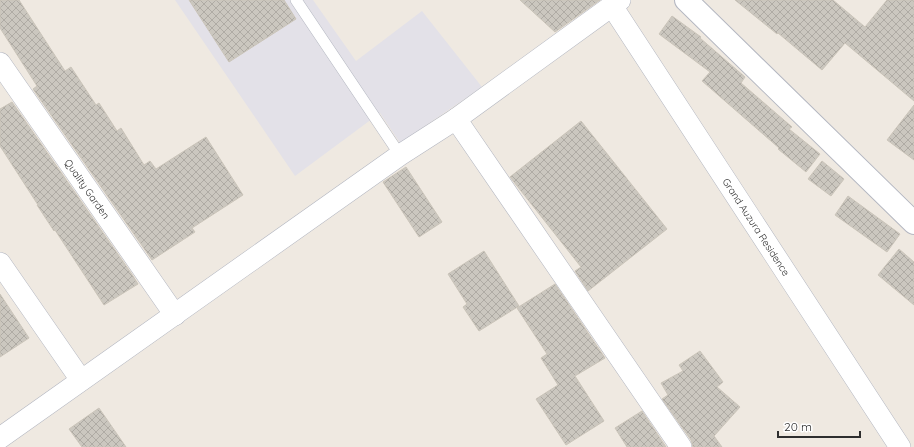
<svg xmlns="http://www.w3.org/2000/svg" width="914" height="447" viewBox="0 0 914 447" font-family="Quicksand,sans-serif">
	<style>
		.industrial { fill: #e3e1e8 }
		.building { fill: url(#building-cross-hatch); stroke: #cbc5ba }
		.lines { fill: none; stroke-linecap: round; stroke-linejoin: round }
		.service-casing { stroke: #b4b7c1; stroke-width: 12 }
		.minor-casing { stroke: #b4b7c1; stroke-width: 22 }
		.secondary-casing { stroke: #b4b7c1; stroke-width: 24 }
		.service { stroke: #fff; stroke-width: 11 }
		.minor { stroke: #fff; stroke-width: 21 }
		.secondary { stroke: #fff; stroke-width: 22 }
		.labels { text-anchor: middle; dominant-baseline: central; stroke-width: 3; stroke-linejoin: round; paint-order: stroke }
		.street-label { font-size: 10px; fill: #2e2e2e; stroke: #fff }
	</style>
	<defs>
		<pattern id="building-cross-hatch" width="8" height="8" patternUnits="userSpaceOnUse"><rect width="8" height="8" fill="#cbc7bf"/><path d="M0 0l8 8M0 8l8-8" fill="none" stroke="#afaba4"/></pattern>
	</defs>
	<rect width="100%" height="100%" fill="#efe9e1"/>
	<path class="industrial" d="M 175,0 L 313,0 L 356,61 L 422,11 L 482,87 L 400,143 L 380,113 L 295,176 Z"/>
	<g class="building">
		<path d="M 0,0 L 19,0 L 65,71 L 71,67 L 96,105 L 99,103 L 117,131 L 121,128 L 144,165 L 150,161 L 156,169 L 206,137 L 243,195 L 192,228 L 195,232 L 152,260 L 33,89 L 37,86 L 0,28 Z"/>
		<path d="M 189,0 L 284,0 L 296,19 L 229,62 Z"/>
		<path d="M 520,0 L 600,0 L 555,32 Z"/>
		<path d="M 735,0 L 833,0 L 865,27 L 887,0 L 914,0 L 914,101 L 845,43 L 822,70 L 778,33 L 777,34 Z"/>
		<path d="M 672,16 L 701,37 L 700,38 L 745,77 L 741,83 L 792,127 L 789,129 L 820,154 L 806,172 L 778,149 L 779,148 L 702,81 L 710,72 L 659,34 Z"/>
		<path d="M 12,102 L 131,273 L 138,284 L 104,305 L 55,230 L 54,231 L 37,205 L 38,205 L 0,146 L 0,109 Z"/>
		<path d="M 914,105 L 914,160 L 887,140 Z"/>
		<path d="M 581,121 L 667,229 L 588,291 L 575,271 L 581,267 L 510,177 Z"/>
		<path d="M 822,161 L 844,179 L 831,196 L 808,179 Z"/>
		<path d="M 406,167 L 442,222 L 419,237 L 383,182 Z"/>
		<path d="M 848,196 L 900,234 L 887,252 L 835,215 Z"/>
		<path d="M 899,249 L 914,262 L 914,305 L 878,275 Z"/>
		<path d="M 484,251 L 519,306 L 479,331 L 463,307 L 467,304 L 448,274 Z"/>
		<path d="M 555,284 L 605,358 L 575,376 L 604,421 L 566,445 L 536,399 L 558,385 L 541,358 L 547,354 L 517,308 Z"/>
		<path d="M 0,294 L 29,338 L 0,357 Z"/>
		<path d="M 700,351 L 723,382 L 717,387 L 740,407 L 714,436 L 722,447 L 693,447 L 691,440 L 662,399 L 668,395 L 661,383 L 683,371 L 679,365 Z"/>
		<path d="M 99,408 L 126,447 L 82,447 L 69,429 Z"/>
		<path d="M 642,411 L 666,447 L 627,447 L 615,428 Z"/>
	</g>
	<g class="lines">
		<defs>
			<path id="service" d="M 296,0 L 400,155"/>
			<g id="minor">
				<path d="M 612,6 L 900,447"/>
				<path d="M 0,63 L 175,315"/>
				<path d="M 456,119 L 681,447"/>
				<path d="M 0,263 L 81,380"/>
				<path d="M 0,438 L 400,155 L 456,119 L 620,0"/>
			</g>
			<path id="secondary" d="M 686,0 L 914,223"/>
		</defs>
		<use href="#service" class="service-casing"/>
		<use href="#minor" class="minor-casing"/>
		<use href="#secondary" class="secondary-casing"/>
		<use href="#service" class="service"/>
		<use href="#minor" class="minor"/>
		<use href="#secondary" class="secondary"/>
	</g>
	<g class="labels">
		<g class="street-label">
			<text transform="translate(87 189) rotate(55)">Quality Garden</text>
			<text transform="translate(756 227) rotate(57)">Grand Auzura Residence</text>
		</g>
	</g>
	<path d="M778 431v6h82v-6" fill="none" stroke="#2e2e2e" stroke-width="2"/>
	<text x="784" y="431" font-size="12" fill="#2e2e2e" stroke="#ffffff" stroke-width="3" paint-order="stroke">20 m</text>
</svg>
